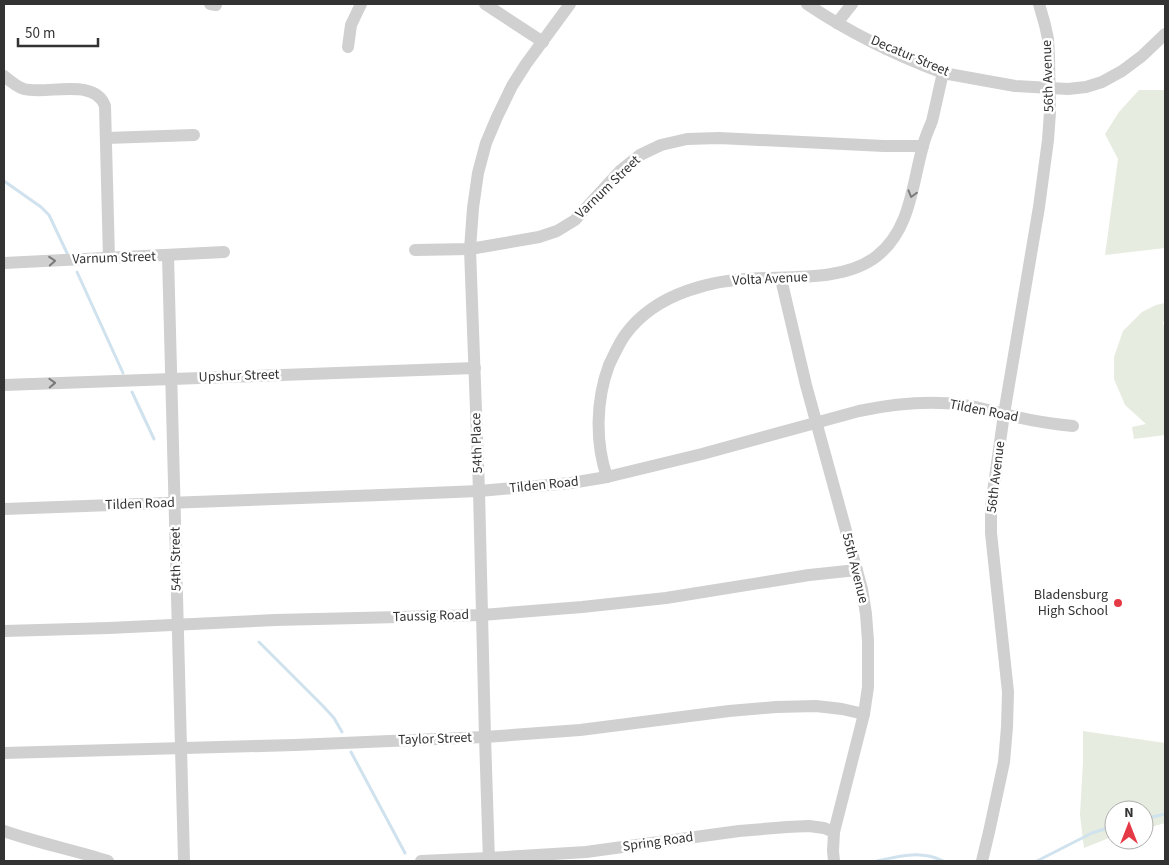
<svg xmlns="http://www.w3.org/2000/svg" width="1169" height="865" viewBox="0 0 1169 865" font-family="'Source Sans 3',sans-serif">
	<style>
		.green { fill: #e6ecdf }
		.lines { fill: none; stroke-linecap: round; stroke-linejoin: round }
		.stream { stroke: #cfe2ee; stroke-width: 3 }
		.street { stroke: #d0d0d0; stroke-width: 12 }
		.oneway { stroke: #7a7a7a }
		.poi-dot { fill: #e63946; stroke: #fff; stroke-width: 2 }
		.labels { text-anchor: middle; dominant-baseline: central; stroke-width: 5; stroke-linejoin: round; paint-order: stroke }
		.street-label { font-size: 14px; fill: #333; stroke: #fff }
		.poi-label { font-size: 14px; fill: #333; stroke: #fff; text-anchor: end }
	</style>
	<rect width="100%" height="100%" fill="#fff"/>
	<g class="green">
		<path d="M 1139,90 L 1165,90 L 1165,248 L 1105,255 L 1118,159 L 1105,134 L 1119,112 Z"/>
		<path d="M 1165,303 L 1165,321 L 1163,322 L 1165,333 L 1165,435 L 1134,439 L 1132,427 L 1146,424 L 1125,405 L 1114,379 L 1114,357 L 1123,331 L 1142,312 L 1156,305 Z"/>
		<path d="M 1083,731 L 1165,743 L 1165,823 L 1144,829 L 1144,810 L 1114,810 L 1114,836 L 1084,848 L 1080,815 L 1083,761 Z"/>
	</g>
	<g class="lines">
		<g class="stream">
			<path d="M 4,181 L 41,207 L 49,215 L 67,253"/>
			<path d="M 77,272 L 123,373"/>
			<path d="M 132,392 L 154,439"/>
			<path d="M 259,642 L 323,706 L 334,718 L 342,732"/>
			<path d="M 351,752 L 405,853"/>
			<path d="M 1144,819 L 1165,814"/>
			<path d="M 877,861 C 899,856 921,850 943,861"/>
			<path d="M 1037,861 L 1092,833 L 1114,826"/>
		</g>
		<g class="street">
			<path d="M 210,4 L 216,5"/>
			<path d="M 485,4 L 543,42"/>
			<path d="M 807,4 C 847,31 898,56 943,73 L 1015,86 L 1068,89 L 1086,87 L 1102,82 L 1122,71 L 1142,56 L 1165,34"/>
			<path d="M 837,23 L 852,4"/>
			<path d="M 348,47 L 351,25 L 361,4"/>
			<path d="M 4,76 C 10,81 17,87 24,89 C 47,95 95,77 105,106 L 109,258"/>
			<path d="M 106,138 L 194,135"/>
			<path d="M 415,250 L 470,249 L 539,237 L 557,231 L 575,220 L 620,171 L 640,155 L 661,145 L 687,139 L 719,138 L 884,146 L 923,146"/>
			<path d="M 168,256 L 184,861"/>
			<path d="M 4,263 L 224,252"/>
			<path d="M 781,279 L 806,385 L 862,589 L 866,614 L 868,641 L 868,687 L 864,714 L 834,832 L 833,851 L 834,861"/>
			<path d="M 4,385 L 475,368"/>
			<path d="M 607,477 C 595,442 596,400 609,365 C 614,355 618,345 625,335 C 656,292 714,279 764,278 C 800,277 848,279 877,256 C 911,229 912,184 923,146 C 925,137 929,129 932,121 C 936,105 939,89 943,73"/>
			<path d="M 4,509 L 381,495 L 479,491 L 571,483 L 607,477 L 702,454 L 859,411 C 893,404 928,400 963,405 C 977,407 991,411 1004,414 C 1027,420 1050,424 1073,426"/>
			<path d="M 4,631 L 109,628 L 275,620 L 482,615 L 519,612 L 582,607 L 666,598 L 809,575 L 857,570"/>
			<path d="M 4,753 L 295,745 L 485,737 L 580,730 L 729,711 L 776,707 L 816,706 L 842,709 L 864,714"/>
			<path d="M 4,831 C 38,843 74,850 108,861"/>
			<path d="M 421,861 L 489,858 L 586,852 L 739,831 L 787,827 L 809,826 L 824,828 L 834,832"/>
			<path d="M 489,861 L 485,737 L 479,491 L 470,249 L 473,208 L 478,173 L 486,143 L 497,117 L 512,86 L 526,64 L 570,4"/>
			<path d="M 982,861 L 989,832 L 1004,762 L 1007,727 L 1008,692 L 991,533 L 991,506 L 1004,414 L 1039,207 L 1048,140 L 1050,112 L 1049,57 L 1048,39 L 1045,25 L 1039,4"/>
		</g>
	</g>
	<defs><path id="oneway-chevron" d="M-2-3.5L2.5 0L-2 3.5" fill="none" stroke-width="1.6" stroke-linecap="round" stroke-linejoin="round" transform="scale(1.25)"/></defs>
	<g class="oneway">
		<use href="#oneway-chevron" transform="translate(912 194) rotate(106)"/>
		<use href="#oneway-chevron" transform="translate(52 261) rotate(-4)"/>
		<use href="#oneway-chevron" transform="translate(52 383) rotate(-2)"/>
	</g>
	<circle class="poi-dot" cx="1118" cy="603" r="5"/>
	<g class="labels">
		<g class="street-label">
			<text transform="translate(910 56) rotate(23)">Decatur Street</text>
			<text transform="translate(1048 76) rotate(-92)">56th Avenue</text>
			<text transform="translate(608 187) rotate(-44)">Varnum Street</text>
			<text transform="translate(114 258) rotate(-2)">Varnum Street</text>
			<text transform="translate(770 279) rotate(-3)">Volta Avenue</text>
			<text transform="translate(239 376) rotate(-2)">Upshur Street</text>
			<text transform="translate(984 411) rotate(11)">Tilden Road</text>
			<text transform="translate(477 443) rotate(-92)">54th Place</text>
			<text transform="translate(996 477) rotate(-83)">56th Avenue</text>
			<text transform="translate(544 485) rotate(-6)">Tilden Road</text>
			<text transform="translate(140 504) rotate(-2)">Tilden Road</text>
			<text transform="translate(176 559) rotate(-91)">54th Street</text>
			<text transform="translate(855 568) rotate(76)">55th Avenue</text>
			<text transform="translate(431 616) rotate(-2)">Taussig Road</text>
			<text transform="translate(435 739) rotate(-2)">Taylor Street</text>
			<text transform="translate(658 842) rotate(-8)">Spring Road</text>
		</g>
		<g class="poi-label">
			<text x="1108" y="595">Bladensburg<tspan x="1108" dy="16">High School</tspan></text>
		</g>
	</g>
	<rect width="1169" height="865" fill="none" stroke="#333333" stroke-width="10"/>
	<g transform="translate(1129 825)"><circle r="24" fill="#ffffff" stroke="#adadad"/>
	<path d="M0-4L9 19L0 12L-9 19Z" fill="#e63946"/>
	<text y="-8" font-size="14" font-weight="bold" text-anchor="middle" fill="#333333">N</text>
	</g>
	<path d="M18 38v8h80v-8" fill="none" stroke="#333333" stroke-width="2.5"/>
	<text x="25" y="38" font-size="15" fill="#333333" stroke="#ffffff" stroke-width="4" paint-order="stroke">50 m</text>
</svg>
